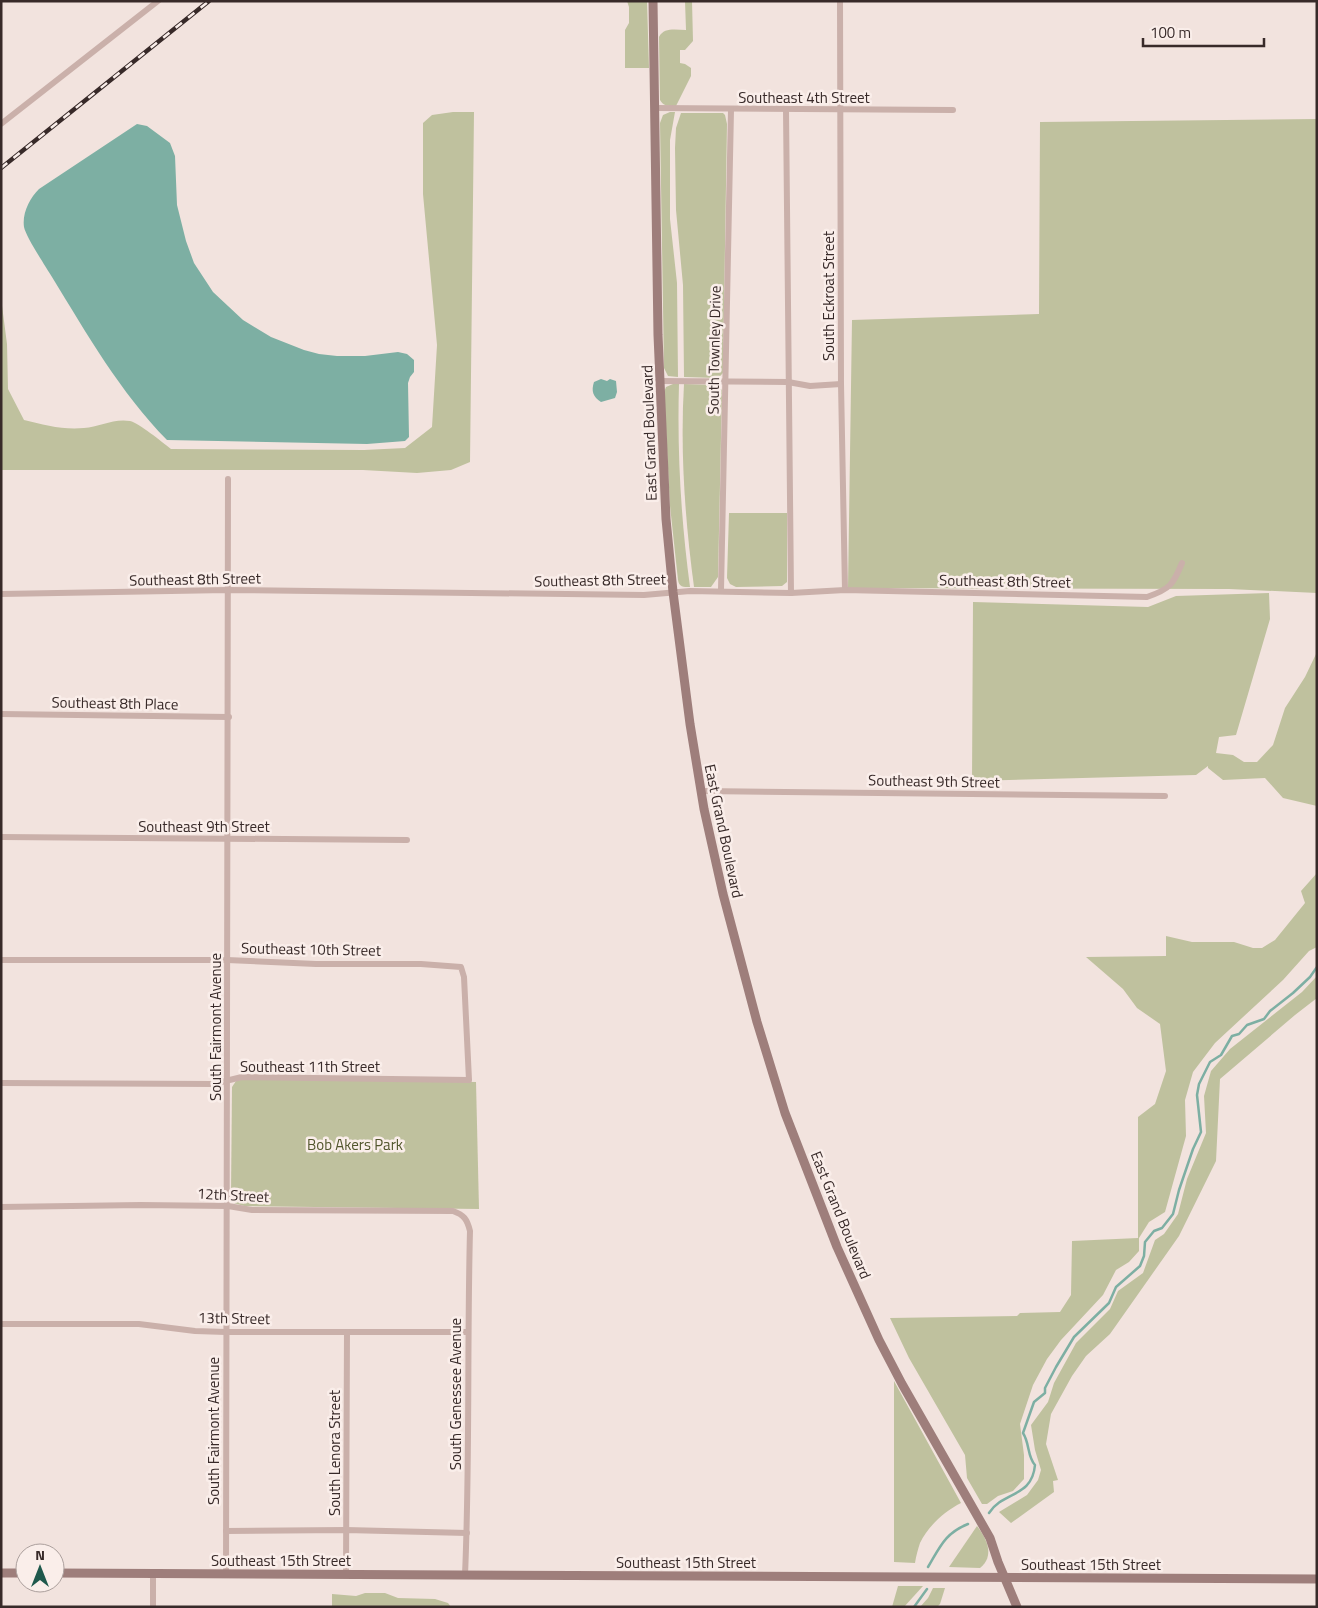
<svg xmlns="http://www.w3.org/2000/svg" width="1318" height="1608" viewBox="0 0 1318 1608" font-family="'Titillium Web',sans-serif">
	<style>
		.green { fill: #bfc19e }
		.water { fill: #7dafa3 }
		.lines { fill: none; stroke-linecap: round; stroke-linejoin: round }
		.stream { stroke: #7dafa3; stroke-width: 2.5 }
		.street { stroke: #cab0aa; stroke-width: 6 }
		.secondary { stroke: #9e7e7b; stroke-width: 9 }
		.rail-casing { stroke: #382a29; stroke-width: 4.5 }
		.rail { stroke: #faeeea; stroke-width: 2.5; stroke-dasharray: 8; stroke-linecap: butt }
		.labels { text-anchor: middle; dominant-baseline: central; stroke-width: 5; stroke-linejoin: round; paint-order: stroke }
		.street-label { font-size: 15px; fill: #382a29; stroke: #faeeea }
		.park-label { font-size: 15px; fill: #52562d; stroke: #faeeea }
	</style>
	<rect width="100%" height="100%" fill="#f2e3de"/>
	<g class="green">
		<path d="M 627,1 L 647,1 L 649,68 L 625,68 L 625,30 L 629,23 L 629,7 Z"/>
		<path d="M 685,1 L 692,1 L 693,41 L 685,50 L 680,50 L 680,63 L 685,64 L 691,68 L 691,76 L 676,106 C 669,106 664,107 660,100 L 659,37 C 664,27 676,30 686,30 Z"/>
		<path d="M 453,112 L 474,112 L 470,462 L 451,470 L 417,473 L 363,470 L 1,470 L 1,298 L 7,344 L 8,389 L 24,420 C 44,425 63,430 84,428 C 99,427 114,418 130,421 C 139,423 162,442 171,449 L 364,450 L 405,448 L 432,427 L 437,345 L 423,194 L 423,123 L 432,115 Z"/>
		<path d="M 670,112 L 675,112 L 670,140 L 670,219 L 677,283 L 678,377 L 668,376 L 664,368 L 660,123 L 663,115 Z"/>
		<path d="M 681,113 L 723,113 L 725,115 L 727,124 L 723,368 L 723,373 L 718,378 L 684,377 L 683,285 L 676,210 L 675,148 L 676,128 Z"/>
		<path d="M 1317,119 L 1317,593 L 1229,589 L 848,588 L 852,320 L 1039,314 L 1040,122 Z"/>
		<path d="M 673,384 L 679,384 C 677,452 681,520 690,587 C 683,587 679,587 678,580 L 670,506 L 664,392 L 666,387 Z"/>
		<path d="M 684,384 L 716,385 L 720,387 L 722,391 L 718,577 L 711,587 L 694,587 C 685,520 680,451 684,384 Z"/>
		<path d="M 729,513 L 787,513 L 787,582 L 782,586 L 736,587 L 730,584 L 727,578 Z"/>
		<path d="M 1269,593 L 1270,619 L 1236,735 L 1219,737 L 1216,753 L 1233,755 L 1244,762 L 1257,762 L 1273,745 L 1285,708 L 1305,677 L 1317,652 L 1317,806 L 1283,798 L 1265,778 L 1223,780 L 1208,768 L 1208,766 L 1196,775 L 972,781 L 973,602 L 1148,607 L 1176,596 Z"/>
		<path d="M 1317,873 L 1317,947 L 1309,951 L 1283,980 L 1215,1043 L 1193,1072 L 1185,1100 L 1186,1136 L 1165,1212 L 1149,1222 L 1139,1238 L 1139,1251 L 1129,1262 L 1116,1270 L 1103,1295 L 1061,1340 L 1047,1359 L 1033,1385 L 1020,1424 L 1024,1455 L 1024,1479 L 1013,1491 L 998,1496 L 987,1504 L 982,1504 L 967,1478 L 965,1455 L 909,1358 L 890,1318 L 1017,1316 L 1020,1313 L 1060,1312 L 1071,1295 L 1072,1241 L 1138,1238 L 1138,1117 L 1155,1104 L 1166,1071 L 1160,1024 L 1137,1008 L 1123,989 L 1086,957 L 1166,956 L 1166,936 L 1192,942 L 1234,942 L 1253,948 L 1262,948 L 1275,940 L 1305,903 L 1301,891 Z"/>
		<path d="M 1317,976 L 1317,998 L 1295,1015 L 1220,1079 L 1216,1161 L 1179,1236 L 1110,1334 L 1086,1356 L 1072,1376 L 1051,1414 L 1046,1444 L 1058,1480 L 1053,1481 L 1054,1492 L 1011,1523 L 999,1512 L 1027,1495 L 1038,1480 L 1041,1470 L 1035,1450 L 1031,1425 L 1048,1402 L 1054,1383 L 1076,1343 L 1110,1309 L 1118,1291 L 1143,1273 L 1155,1240 L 1164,1234 L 1178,1214 L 1187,1179 L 1206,1133 L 1204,1096 L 1211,1071 L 1230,1049 L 1302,992 Z"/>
		<path d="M 244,1079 L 476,1082 L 479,1209 L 244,1206 L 234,1203 L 231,1195 L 232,1087 L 236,1081 Z"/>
		<path d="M 894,1381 L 961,1503 C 945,1511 928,1526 920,1543 C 918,1549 916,1556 915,1563 L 894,1562 Z"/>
		<path d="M 977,1526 C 987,1539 995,1556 980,1568 L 949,1567 Z"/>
		<path d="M 898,1586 L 923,1586 L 904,1607 L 892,1607 Z"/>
		<path d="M 933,1588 L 945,1588 L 940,1604 L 937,1607 L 920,1607 L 928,1598 Z"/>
		<path d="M 365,1593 L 385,1593 L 398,1598 L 435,1599 L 448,1603 L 451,1607 L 332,1607 L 332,1594 L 356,1596 Z"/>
	</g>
	<g class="water">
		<path d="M 137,124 L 147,126 L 170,143 L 175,156 L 177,205 L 186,241 L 194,263 L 213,292 L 243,320 L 271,337 L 304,350 L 319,354 L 337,356 L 365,356 L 398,352 L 407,354 L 414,360 L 414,372 L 410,377 L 408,383 L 409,437 L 405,441 L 367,444 L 167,440 C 120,392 87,334 52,277 C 46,267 26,237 24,227 C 22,213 30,198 39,189 Z"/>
		<path d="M 601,379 L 607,381 L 610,379 L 616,381 L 617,392 L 615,398 L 601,402 C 593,397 591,391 594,382 Z"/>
	</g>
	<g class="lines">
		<g class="stream">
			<path d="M 989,1513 C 1003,1491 1032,1498 1035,1465 C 1027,1456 1030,1444 1023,1433 L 1034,1402 L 1045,1393 L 1045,1388 L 1056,1367 L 1074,1337 L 1109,1303 L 1116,1287 L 1140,1266 L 1144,1256 L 1145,1242 L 1154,1231 L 1162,1228 L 1173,1214 L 1179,1190 L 1193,1149 L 1201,1132 L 1197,1095 L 1199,1084 L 1210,1062 L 1221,1055 L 1232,1036 L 1239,1034 L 1247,1025 L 1264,1019 L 1270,1011 L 1293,993 L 1310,977 L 1317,967"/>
			<path d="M 928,1567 C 940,1547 945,1533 968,1524"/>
			<path d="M 914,1607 L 927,1589"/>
		</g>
		<g class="street">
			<path d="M 840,1 L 841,384 L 845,590"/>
			<path d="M 656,108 L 953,110"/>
			<path d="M 786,110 L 791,593"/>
			<path d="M 1,124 L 158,1"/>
			<path d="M 660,381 L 788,382 L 810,386 L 841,384"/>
			<path d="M 721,590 L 731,110"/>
			<path d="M 1,594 L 227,590 L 644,595 L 690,591 L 791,593 L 845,590 L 1147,597 C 1170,589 1173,585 1182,563"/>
			<path d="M 1,714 L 229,717"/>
			<path d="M 702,791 L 1165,796"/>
			<path d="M 1,837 L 407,840"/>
			<path d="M 1,960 L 227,960 L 316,964 L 421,964 L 461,967 L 464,977 L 469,1080 L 242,1077 L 213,1084 L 1,1083"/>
			<path d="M 1,1207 L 141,1205 L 228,1206 L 252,1210 L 453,1211 C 464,1215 467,1219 470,1231 C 467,1346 470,1460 465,1575"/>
			<path d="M 1,1324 L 139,1324 L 195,1331 L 226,1332 L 467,1332"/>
			<path d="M 226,1531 L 346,1530 L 467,1533"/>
			<path d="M 153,1574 L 153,1607"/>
			<path d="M 226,1574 L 228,479"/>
			<path d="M 346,1574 L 347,1332"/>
		</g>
		<g class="secondary">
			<path d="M 653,1 L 658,335 L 666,519 L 673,592 L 690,724 L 704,809 L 723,894 L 757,1022 L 785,1113 L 837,1247 L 879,1340 L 902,1384 L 990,1538 L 998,1562 L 1017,1607"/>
			<path d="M 1,1573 L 25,1573"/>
			<path d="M 55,1573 L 1317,1579"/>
		</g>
		<defs>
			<path id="rail" d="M 1,168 L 209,1"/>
		</defs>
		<use href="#rail" class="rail-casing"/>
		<use href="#rail" class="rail"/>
	</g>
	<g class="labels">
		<g class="street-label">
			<text x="804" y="97">Southeast 4th Street</text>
			<text transform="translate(828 296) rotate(-90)">South Eckroat Street</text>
			<text transform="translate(714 350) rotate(-89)">South Townley Drive</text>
			<text transform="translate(649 433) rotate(-92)">East Grand Boulevard</text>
			<text transform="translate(195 579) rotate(-1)">Southeast 8th Street</text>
			<text transform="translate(600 580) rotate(-1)">Southeast 8th Street</text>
			<text transform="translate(1005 581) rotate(1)">Southeast 8th Street</text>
			<text transform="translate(115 703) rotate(1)">Southeast 8th Place</text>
			<text transform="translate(934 781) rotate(1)">Southeast 9th Street</text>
			<text x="204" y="826">Southeast 9th Street</text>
			<text transform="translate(724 831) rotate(78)">East Grand Boulevard</text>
			<text transform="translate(311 949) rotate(1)">Southeast 10th Street</text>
			<text transform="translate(215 1027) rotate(-90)">South Fairmont Avenue</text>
			<text x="310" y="1066">Southeast 11th Street</text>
			<text transform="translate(233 1195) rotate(3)">12th Street</text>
			<text transform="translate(841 1215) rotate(68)">East Grand Boulevard</text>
			<text transform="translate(234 1318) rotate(1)">13th Street</text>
			<text transform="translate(455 1394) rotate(-90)">South Genessee Avenue</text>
			<text transform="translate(213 1431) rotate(-90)">South Fairmont Avenue</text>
			<text transform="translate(334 1453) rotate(-90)">South Lenora Street</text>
			<text x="281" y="1560">Southeast 15th Street</text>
			<text x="686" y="1562">Southeast 15th Street</text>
			<text x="1091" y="1564">Southeast 15th Street</text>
		</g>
		<g class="park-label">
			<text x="355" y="1144">Bob Akers Park</text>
		</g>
	</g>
	<rect width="1318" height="1608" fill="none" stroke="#382a29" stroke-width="5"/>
	<g transform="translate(40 1568)"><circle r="24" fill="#faeeea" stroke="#aca09d"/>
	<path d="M0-4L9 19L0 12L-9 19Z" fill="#1f594d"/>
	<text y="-8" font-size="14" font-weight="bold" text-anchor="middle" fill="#382a29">N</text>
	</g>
	<path d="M1143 38v8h121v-8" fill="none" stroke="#382a29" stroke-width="2.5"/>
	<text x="1150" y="38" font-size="15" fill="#382a29" stroke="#faeeea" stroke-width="4" paint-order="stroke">100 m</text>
</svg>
